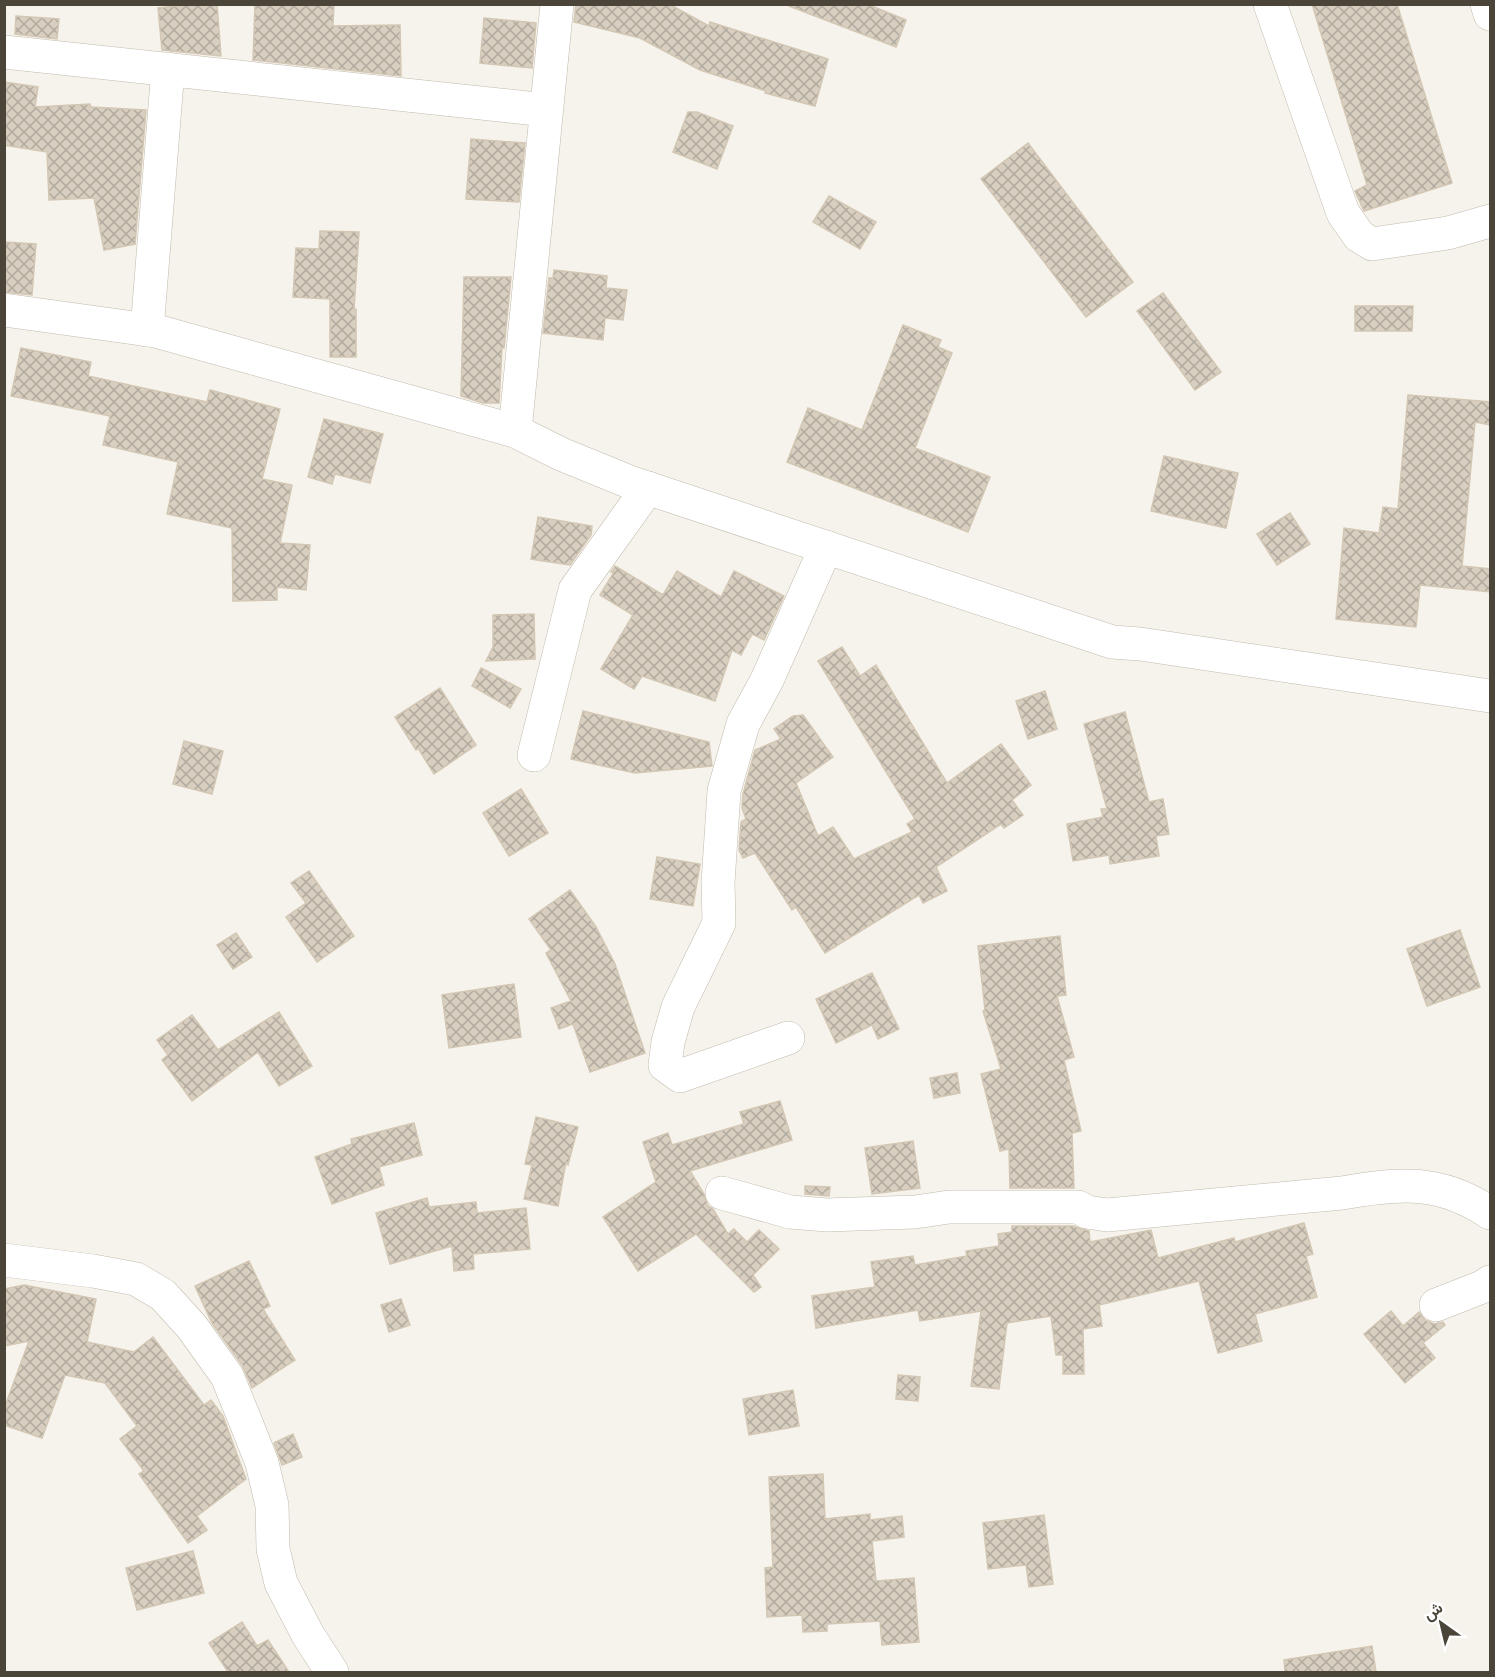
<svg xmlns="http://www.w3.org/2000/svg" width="1495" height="1677" viewBox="0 0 1495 1677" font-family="'Open Sans',Vazirmatn,sans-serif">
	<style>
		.building { fill: url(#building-cross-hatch); stroke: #d3c7b4; stroke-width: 1.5 }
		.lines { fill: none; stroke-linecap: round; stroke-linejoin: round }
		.minor-casing { stroke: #c2bbae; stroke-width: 34 }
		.minor { stroke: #fff; stroke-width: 33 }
	</style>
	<defs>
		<pattern id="building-cross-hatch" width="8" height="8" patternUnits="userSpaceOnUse" patternTransform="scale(1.5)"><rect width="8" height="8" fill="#d8cfc1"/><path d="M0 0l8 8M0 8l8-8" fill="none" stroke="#b1aa9e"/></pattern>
	</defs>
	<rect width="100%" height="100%" fill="#f6f3ec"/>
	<g class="building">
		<path d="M 197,4 L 217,4 L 221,56 L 162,50 L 158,8 Z"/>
		<path d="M 255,4 L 334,4 L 333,26 L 400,25 L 401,76 L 253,60 Z"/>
		<path d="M 576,4 L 669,4 L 709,26 L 710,22 L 828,59 L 815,106 L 765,93 L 766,91 L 700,70 L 640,38 L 574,22 Z"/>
		<path d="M 790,4 L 867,4 L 906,20 L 896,47 L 789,6 Z"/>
		<path d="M 1312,4 L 1397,4 L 1452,183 L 1364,211 L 1355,191 L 1367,185 Z"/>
		<path d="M 16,16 L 59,19 L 57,39 L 15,34 Z"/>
		<path d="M 484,18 L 536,23 L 532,68 L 480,63 Z"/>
		<path d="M 4,82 L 38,87 L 35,107 L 90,104 L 91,107 L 146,110 L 135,244 L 104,250 L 94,198 L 49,200 L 47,152 L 4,145 Z"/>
		<path d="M 688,112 L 697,112 L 733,126 L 717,169 L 673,152 Z"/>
		<path d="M 471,139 L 525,143 L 519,202 L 466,199 Z"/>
		<path d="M 1028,143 L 1133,282 L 1086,317 L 981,179 Z"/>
		<path d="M 829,196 L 876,222 L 860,249 L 813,222 Z"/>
		<path d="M 320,231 L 359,232 L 354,309 L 356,309 L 356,357 L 330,357 L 330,299 L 293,297 L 296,248 L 319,249 Z"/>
		<path d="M 4,242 L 36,244 L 32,295 L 4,292 Z"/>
		<path d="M 554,270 L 607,276 L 606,288 L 627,290 L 623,320 L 605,318 L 603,340 L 543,333 L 549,278 L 553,278 Z"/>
		<path d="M 464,277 L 511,277 L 504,348 L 502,348 L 499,403 L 483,403 L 461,396 Z"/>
		<path d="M 1163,293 L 1221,372 L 1195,390 L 1137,311 Z"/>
		<path d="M 1355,306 L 1413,306 L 1412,331 L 1355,331 Z"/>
		<path d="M 903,325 L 941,340 L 938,347 L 952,353 L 915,448 L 990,477 L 968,532 L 787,462 L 808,408 L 862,430 Z"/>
		<path d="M 21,348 L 91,362 L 88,376 L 207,402 L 210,390 L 280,409 L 262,479 L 292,485 L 280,543 L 310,545 L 306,590 L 277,587 L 277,600 L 233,601 L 232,528 L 167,514 L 178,462 L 103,445 L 110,416 L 11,396 Z"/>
		<path d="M 1408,395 L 1491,402 L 1491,425 L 1475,422 L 1462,566 L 1491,569 L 1491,592 L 1420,585 L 1416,627 L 1336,619 L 1344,528 L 1379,533 L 1383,507 L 1398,509 Z"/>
		<path d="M 324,419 L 383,434 L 370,483 L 335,474 L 332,484 L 308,477 Z"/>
		<path d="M 1164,456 L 1238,473 L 1226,528 L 1151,511 Z"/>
		<path d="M 1290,513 L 1310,544 L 1277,565 L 1257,534 Z"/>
		<path d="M 538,517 L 592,526 L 591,535 L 570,565 L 531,559 Z"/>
		<path d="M 615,566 L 663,595 L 677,571 L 721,597 L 734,571 L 784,596 L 764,640 L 752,634 L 741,655 L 732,650 L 715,701 L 642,676 L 634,689 L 601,669 L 633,615 L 600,595 L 614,572 L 611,572 Z"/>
		<path d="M 534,614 L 535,659 L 486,661 L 493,647 L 493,615 Z"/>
		<path d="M 842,647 L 860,676 L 876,665 L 947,783 L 1001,744 L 1031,785 L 1012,800 L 1023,815 L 1004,828 L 1001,824 L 936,867 L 947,891 L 923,903 L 919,895 L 825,953 L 796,907 L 792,910 L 755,853 L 743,858 L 739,850 L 741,822 L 746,819 L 742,808 L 743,794 L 755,750 L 781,739 L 774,729 L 793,716 L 803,715 L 833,757 L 796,783 L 818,836 L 833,827 L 854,859 L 912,832 L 907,824 L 915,819 L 818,661 Z"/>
		<path d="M 481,668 L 521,689 L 510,708 L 472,686 Z"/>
		<path d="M 440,688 L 476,745 L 434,774 L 418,748 L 416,750 L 395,717 Z"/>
		<path d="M 1045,691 L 1057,729 L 1028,739 L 1016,701 Z"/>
		<path d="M 583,711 L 709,742 L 712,766 L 635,773 L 571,759 Z"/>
		<path d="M 1125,712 L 1149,802 L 1163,799 L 1169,834 L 1156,836 L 1159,856 L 1110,864 L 1109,855 L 1073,861 L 1067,824 L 1103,817 L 1101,809 L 1107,809 L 1084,724 Z"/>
		<path d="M 184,741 L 223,751 L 212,794 L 173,784 Z"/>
		<path d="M 521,789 L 548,833 L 509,856 L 483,813 Z"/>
		<path d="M 657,857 L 700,864 L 693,906 L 650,899 Z"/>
		<path d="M 309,871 L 354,936 L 317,962 L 286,917 L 306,903 L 291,883 Z"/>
		<path d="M 570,890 L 596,927 L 615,964 L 645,1053 L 590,1072 L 573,1024 L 559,1029 L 551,1008 L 571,1001 L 546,953 L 551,950 L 529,919 Z"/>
		<path d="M 1460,930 L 1480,987 L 1427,1006 L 1407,949 Z"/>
		<path d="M 236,933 L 252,957 L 233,969 L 217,945 Z"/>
		<path d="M 1060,936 L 1066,995 L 1057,996 L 1074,1057 L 1064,1060 L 1081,1131 L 1072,1133 L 1074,1188 L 1010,1188 L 1009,1149 L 1000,1151 L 981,1074 L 1001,1069 L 983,1011 L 985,1010 L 978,946 Z"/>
		<path d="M 872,973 L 899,1029 L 878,1039 L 872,1025 L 836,1043 L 816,999 Z"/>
		<path d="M 514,984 L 521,1037 L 449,1048 L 442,995 Z"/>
		<path d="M 279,1012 L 312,1066 L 279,1086 L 258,1052 L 192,1101 L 162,1060 L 168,1055 L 157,1040 L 192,1015 L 218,1050 Z"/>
		<path d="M 957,1073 L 960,1093 L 934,1098 L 930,1078 Z"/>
		<path d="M 780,1101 L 792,1140 L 690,1171 L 704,1194 L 708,1206 L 713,1209 L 728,1234 L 734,1229 L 747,1242 L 759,1230 L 779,1249 L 753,1275 L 761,1287 L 754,1292 L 696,1234 L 638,1271 L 603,1217 L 656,1182 L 643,1142 L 668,1133 L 672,1145 L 744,1124 L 740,1112 Z"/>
		<path d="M 536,1117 L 578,1127 L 568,1165 L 566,1162 L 558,1206 L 524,1199 L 532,1165 L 525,1164 Z"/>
		<path d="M 414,1123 L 422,1155 L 379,1167 L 384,1185 L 332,1204 L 315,1157 L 352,1144 L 351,1139 Z"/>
		<path d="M 913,1141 L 920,1188 L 872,1194 L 865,1148 Z"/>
		<path d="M 805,1186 L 830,1187 L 829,1196 L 805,1194 Z"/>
		<path d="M 427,1198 L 429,1207 L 476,1202 L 477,1213 L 526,1208 L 530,1249 L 473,1254 L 474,1269 L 454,1271 L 452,1246 L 390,1264 L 376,1213 Z"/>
		<path d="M 1304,1223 L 1313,1254 L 1306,1256 L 1317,1297 L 1255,1314 L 1262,1341 L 1218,1353 L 1199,1281 L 1099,1305 L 1102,1326 L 1083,1329 L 1084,1374 L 1063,1374 L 1063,1355 L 1056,1355 L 1051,1316 L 1007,1323 L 999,1389 L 971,1386 L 981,1311 L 920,1321 L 918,1310 L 816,1328 L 812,1296 L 875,1287 L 871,1262 L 913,1256 L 915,1265 L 967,1256 L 966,1251 L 999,1246 L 998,1234 L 1012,1232 L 1012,1226 L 1073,1226 L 1089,1231 L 1090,1242 L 1151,1230 L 1158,1258 L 1234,1238 L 1235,1242 Z"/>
		<path d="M 249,1261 L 270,1306 L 263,1309 L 295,1360 L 252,1388 L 242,1365 L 212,1323 L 195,1286 Z"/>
		<path d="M 24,1285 L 96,1299 L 87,1342 L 134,1352 L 153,1337 L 204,1405 L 211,1400 L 223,1416 L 246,1479 L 197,1516 L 207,1530 L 188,1543 L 139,1474 L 144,1471 L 120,1439 L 137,1426 L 105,1383 L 65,1375 L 42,1438 L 4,1425 L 4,1409 L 29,1341 L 4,1346 L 4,1289 Z"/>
		<path d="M 401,1299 L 410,1325 L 389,1332 L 381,1305 Z"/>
		<path d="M 1391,1311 L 1403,1326 L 1419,1312 L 1425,1320 L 1434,1324 L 1443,1322 L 1445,1325 L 1423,1343 L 1435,1358 L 1405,1383 L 1364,1334 Z"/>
		<path d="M 898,1375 L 920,1377 L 918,1401 L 896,1399 Z"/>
		<path d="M 793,1390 L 799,1426 L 749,1435 L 743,1399 Z"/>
		<path d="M 293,1434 L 302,1457 L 282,1465 L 274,1443 Z"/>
		<path d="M 823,1474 L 825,1519 L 870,1514 L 870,1520 L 902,1516 L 904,1537 L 872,1541 L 876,1581 L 914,1578 L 919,1642 L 882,1645 L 880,1621 L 827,1624 L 827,1631 L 803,1632 L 802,1615 L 767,1617 L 765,1568 L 773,1567 L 769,1477 Z"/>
		<path d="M 1044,1515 L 1053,1584 L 1029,1587 L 1026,1565 L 988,1569 L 983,1523 Z"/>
		<path d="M 193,1551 L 204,1593 L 137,1610 L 126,1568 Z"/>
		<path d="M 242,1622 L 257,1646 L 268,1640 L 289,1672 L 228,1672 L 209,1643 Z"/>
		<path d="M 1372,1646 L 1376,1672 L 1285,1672 L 1284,1660 Z"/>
	</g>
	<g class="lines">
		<defs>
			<g id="minor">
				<path d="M 1270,4 L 1343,213 L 1359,236 L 1372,244 L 1448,233 L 1490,221"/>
				<path d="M 1487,4 L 1490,14"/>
				<path d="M 4,52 L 546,110"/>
				<path d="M 4,310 L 156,331 L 515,431 L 561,454 L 632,483 L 1112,642 L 1140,644 L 1490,696"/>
				<path d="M 147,330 L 168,69"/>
				<path d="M 515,431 L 557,4"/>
				<path d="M 534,755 L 575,590 L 648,488"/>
				<path d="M 788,1038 L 680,1076 L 665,1065 L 668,1042 L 678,1007 L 719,923 L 718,883 L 724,791 L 743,724 L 767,680 L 826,547"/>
				<path d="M 722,1193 L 790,1212 L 827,1215 L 915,1212 L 949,1207 L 1078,1207 L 1087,1212 L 1107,1215 L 1342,1193 C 1399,1183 1440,1179 1490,1213"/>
				<path d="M 4,1260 L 93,1271 L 136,1279 L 163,1295 L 192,1327 L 227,1376 L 245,1420 L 262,1463 L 272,1505 L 273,1549 L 281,1583 L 308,1635 L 332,1672"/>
				<path d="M 1436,1305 L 1482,1287 L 1490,1282"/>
			</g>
		</defs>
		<use href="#minor" class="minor-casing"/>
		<use href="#minor" class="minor"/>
	</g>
	<rect width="1495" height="1677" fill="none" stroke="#4b4439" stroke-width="12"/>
	<g transform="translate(1441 1623) rotate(326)" stroke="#ffffff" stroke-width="4.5" paint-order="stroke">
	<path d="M0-4.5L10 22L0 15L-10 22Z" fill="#4b4439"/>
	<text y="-9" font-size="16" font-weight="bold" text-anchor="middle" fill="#4b4439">ش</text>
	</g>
</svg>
